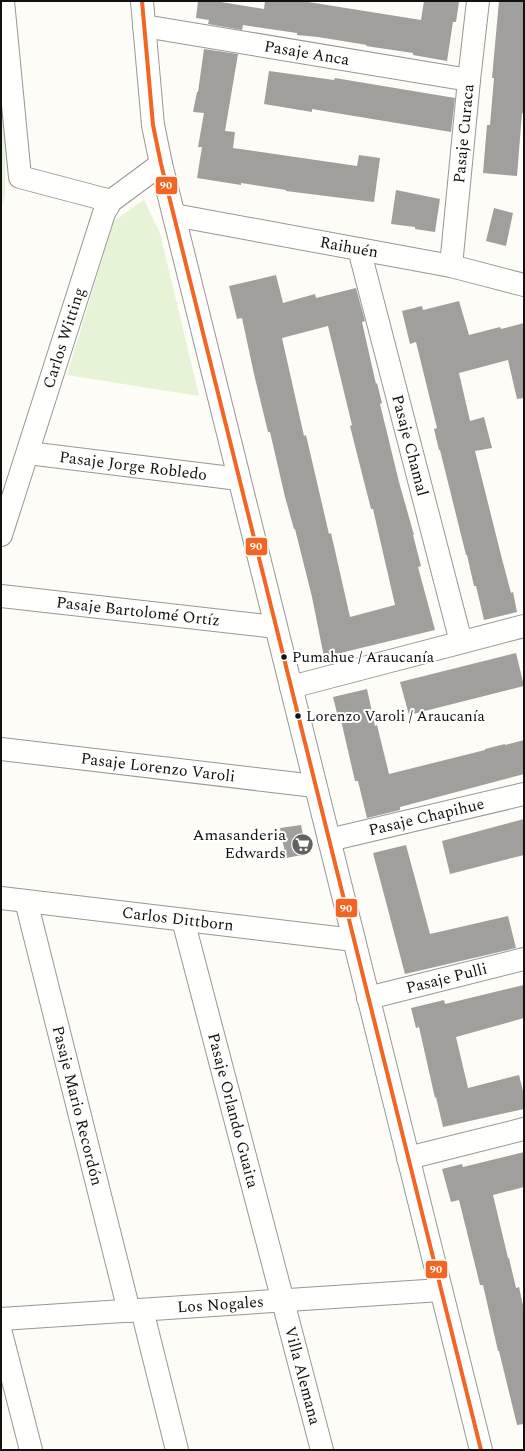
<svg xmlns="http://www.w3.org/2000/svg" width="525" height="1451" viewBox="0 0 525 1451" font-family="Spectral,serif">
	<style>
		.green { fill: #e7f3d7 }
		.building { fill: #a19f9c; fill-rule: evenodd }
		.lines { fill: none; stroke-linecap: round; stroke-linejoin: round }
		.minor-casing { stroke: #979795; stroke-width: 24 }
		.minor { stroke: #fffffe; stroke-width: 22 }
		.bus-1-casing { stroke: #fff; stroke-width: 7 }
		.bus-1 { stroke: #f26522; stroke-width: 4 }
		.bus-dot { fill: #111; stroke: #fff; stroke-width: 1.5 }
		.labels { text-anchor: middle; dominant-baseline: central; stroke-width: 4; stroke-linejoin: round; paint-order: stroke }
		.bus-label { font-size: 15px; fill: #111; stroke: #fff; text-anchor: start }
		.street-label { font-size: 16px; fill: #111; stroke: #fff }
		.poi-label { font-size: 16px; fill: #111; stroke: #fff; text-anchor: end }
		.line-badge { stroke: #fff; stroke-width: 1.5 }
		.badge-label { font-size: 11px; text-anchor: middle; font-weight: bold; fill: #fff }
	</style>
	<rect width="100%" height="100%" fill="#fdfcf7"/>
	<g class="green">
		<path d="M 1,71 L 6,120 L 5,194 L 1,211 Z"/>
		<path d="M 144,200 L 160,233 L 199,396 L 67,375 L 114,221 Z"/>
	</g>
	<g class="building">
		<path d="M 198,1 L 215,1 L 264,9 L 265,1 L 302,1 L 421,20 L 424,1 L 450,1 L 459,2 L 456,22 L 453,22 L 447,61 L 413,55 L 413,53 L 366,46 L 367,45 L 318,37 L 297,35 L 297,33 L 243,25 L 242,30 L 208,24 L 209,20 L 196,18 Z"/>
		<path d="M 499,1 L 524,1 L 524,114 L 522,113 L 517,176 L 483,173 L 487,125 L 490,125 L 494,78 L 492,78 Z"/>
		<path d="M 204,49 L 238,54 L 225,131 L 235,132 L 233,148 L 357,166 L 359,155 L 380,158 L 374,202 L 286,191 L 286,190 L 241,183 L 241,185 L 197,178 L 202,147 L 198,147 L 204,113 L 193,112 L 197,92 L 198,92 Z"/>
		<path d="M 269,71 L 334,80 L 335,78 L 455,98 L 451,132 L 342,114 L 312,109 L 312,112 L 264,104 Z"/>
		<path d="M 396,190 L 440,199 L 435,232 L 415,229 L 415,227 L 391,224 Z"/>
		<path d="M 494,208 L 513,213 L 506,246 L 486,241 Z"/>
		<path d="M 276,275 L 283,303 L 315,294 L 316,298 L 356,288 L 365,321 L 362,322 L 376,384 L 377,383 L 382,403 L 380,404 L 399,482 L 414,535 L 413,535 L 421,566 L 418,567 L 435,630 L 324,657 L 312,597 L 295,529 L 294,529 L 285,497 L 270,432 L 268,432 L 254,374 L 242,318 L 237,319 L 229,286 ZM 328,326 L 352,425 L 350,426 L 355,446 L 371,509 L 373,509 L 395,605 L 350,617 L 331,533 L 329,534 L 306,435 L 304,436 L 282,338 Z"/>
		<path d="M 459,301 L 469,335 L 500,327 L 501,329 L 524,323 L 524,398 L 517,399 L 508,360 L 459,373 L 470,421 L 484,417 L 492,448 L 475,451 L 502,559 L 511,593 L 513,592 L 517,612 L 484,620 L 476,586 L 474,586 L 467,555 L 466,555 L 440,450 L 439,450 L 434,429 L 437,428 L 416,342 L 410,344 L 402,311 L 422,306 L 423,310 Z"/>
		<path d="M 516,653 L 524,686 L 409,715 L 400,682 Z"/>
		<path d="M 367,689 L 375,726 L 377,725 L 389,774 L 485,750 L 485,749 L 505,744 L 505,745 L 524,740 L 524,774 L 400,807 L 400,810 L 367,818 L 358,781 L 355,781 L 340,716 L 338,717 L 333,697 Z"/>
		<path d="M 524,819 L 524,855 L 450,874 L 442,841 Z"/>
		<path d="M 301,825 L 307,854 L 286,858 L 280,828 Z"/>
		<path d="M 406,845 L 430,934 L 508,916 L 516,948 L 405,974 L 373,853 Z"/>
		<path d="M 524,985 L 524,1018 L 456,1037 L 468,1088 L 519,1075 L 524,1095 L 524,1109 L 443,1127 L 436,1097 L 435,1098 L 419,1027 L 416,1028 L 411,1008 L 444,1000 L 445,1004 Z"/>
		<path d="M 524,1152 L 524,1187 L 493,1195 L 508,1258 L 509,1258 L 516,1288 L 519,1287 L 524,1310 L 524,1424 L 517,1425 L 499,1351 L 498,1351 L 483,1285 L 480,1285 L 459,1200 L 451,1202 L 442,1169 L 462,1164 L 463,1167 Z"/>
	</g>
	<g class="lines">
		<defs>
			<g id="minor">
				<path d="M 3,1 L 20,177 L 111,201"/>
				<path d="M 142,1 L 153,125 L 161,164 L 481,1450"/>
				<path id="s1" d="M 144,26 L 469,80"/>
				<path id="s2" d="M 174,215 L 451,266 L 524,285"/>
				<path id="s3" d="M 359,249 L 461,642"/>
				<path id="s4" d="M 451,266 L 469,80 L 478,1"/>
				<path id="s5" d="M 28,453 L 239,479"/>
				<path id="s6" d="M 1,535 L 104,213 L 111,201 L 161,164"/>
				<path id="s7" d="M 1,596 L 276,627"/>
				<path d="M 291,687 L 524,626"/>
				<path id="s8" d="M 1,749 L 315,786"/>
				<path id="s9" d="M 329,840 L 524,794"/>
				<path id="s10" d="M 1,898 L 354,940"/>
				<path id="s11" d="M 26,901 L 129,1311"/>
				<path id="s12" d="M 183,920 L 322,1450"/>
				<path id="s13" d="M 368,998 L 524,959"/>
				<path d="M 408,1158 L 524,1129"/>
				<path d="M 142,1310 L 177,1450"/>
				<path id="s14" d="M 1,1319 L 441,1290"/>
				<path d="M 1,1333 L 31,1450"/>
			</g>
		</defs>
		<use href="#minor" class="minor-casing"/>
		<use href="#minor" class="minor"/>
		<defs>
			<path id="bus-1" d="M 142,1 L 153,125 L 161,164 L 481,1450"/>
		</defs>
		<use href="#bus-1" class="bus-1-casing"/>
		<use href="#bus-1" class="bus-1"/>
	</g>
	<defs>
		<symbol id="supermarket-disc" viewBox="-11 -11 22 22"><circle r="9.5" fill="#646362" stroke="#fff"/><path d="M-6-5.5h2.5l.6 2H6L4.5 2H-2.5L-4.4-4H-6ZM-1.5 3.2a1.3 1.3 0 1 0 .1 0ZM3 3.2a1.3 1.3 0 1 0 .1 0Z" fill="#fff"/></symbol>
	</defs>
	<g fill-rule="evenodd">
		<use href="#supermarket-disc" x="290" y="832" width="25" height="25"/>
	</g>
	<g class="bus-dot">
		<circle cx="284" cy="657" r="3.5"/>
		<circle cx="298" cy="716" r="3.5"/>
	</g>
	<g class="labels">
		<g class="bus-label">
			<text x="292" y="657">Pumahue / Araucanía</text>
			<text x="306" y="716">Lorenzo Varoli / Araucanía</text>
		</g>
		<g class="street-label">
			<text stroke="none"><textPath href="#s1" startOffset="165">Pasaje Anca</textPath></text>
			<text stroke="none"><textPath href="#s4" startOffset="133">Pasaje Curaca</textPath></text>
			<text stroke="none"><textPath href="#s2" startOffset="178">Raihuén</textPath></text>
			<text stroke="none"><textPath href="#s6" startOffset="207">Carlos Witting</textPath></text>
			<text stroke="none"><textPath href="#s3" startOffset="203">Pasaje Chamal</textPath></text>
			<text stroke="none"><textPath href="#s5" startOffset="106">Pasaje Jorge Robledo</textPath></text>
			<text stroke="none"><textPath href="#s7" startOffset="138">Pasaje Bartolomé Ortíz</textPath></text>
			<text stroke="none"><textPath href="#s8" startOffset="158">Pasaje Lorenzo Varoli</textPath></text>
			<text stroke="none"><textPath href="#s9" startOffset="100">Pasaje Chapihue</textPath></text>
			<text stroke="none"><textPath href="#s10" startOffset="178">Carlos Dittborn</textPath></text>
			<text stroke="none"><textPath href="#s13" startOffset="81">Pasaje Pulli</textPath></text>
			<text stroke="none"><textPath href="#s11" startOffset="211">Pasaje Mario Recordón</textPath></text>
			<text stroke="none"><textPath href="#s12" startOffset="197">Pasaje Orlando Guaita</textPath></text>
			<text stroke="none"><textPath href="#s14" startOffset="220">Los Nogales</textPath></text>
			<text stroke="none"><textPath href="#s12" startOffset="471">Villa Alemana</textPath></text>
		</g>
		<g class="poi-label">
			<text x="286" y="835">Amasanderia<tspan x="286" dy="18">Edwards</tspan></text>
		</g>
	</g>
	<g class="line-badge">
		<rect x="155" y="176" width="23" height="19" rx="4" fill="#f26522"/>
		<rect x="245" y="537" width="23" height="19" rx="4" fill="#f26522"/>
		<rect x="335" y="898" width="23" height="20" rx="4" fill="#f26522"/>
		<rect x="425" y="1260" width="23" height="19" rx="4" fill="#f26522"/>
	</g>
	<g class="badge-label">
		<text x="166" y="189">90</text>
		<text x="256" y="550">90</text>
		<text x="346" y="912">90</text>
		<text x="436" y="1273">90</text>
	</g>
	<rect width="525" height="1451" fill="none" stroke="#111111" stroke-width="4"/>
</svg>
